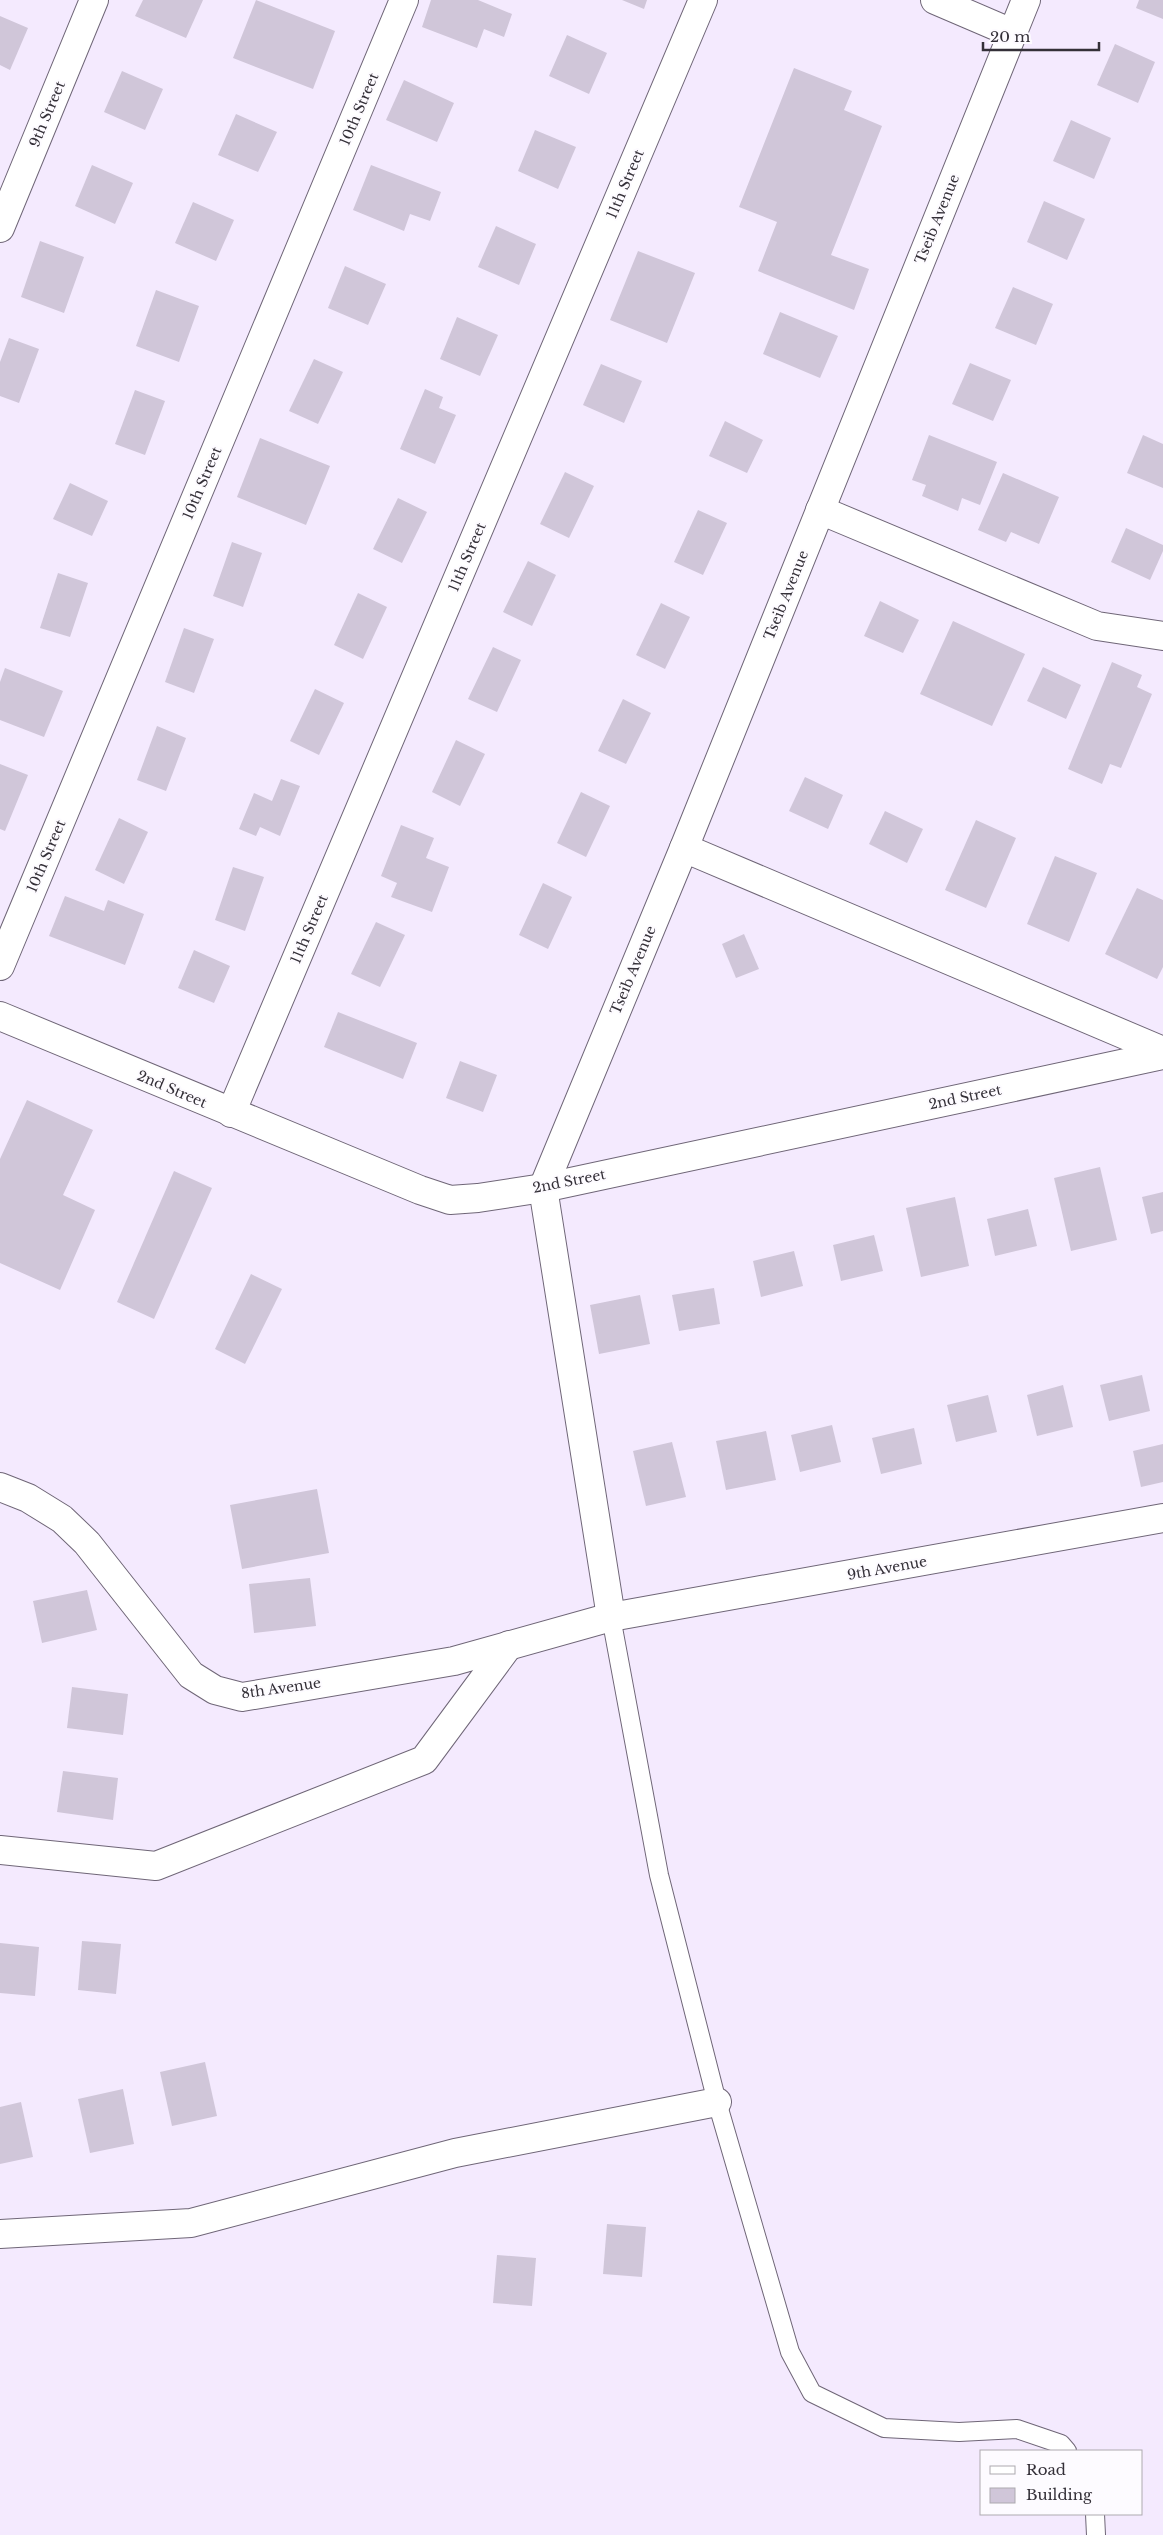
<svg xmlns="http://www.w3.org/2000/svg" width="1163" height="2535" viewBox="0 0 1163 2535" font-family="'Libre Baskerville',serif">
	<style>
		.building { fill: #d0c6d9 }
		.lines { fill: none; stroke-linecap: round; stroke-linejoin: round }
		.lane-casing { stroke: #6f6677; stroke-width: 20 }
		.street-casing { stroke: #6f6677; stroke-width: 30 }
		.lane { stroke: #fff; stroke-width: 18 }
		.street { stroke: #fff; stroke-width: 28 }
		.labels { text-anchor: middle; dominant-baseline: central; stroke-width: 4; stroke-linejoin: round; paint-order: stroke }
		.street-label { font-size: 14px; fill: #343038; stroke: #fdfbff }
	</style>
	<rect width="100%" height="100%" fill="#f4eafe"/>
	<g class="building">
		<path d="M 143,0 L 203,0 L 186,38 L 135,16 Z"/>
		<path d="M 256,0 L 335,31 L 313,89 L 233,58 Z"/>
		<path d="M 431,0 L 478,0 L 512,14 L 504,37 L 484,29 L 477,48 L 422,27 Z"/>
		<path d="M 622,0 L 647,0 L 644,9 Z"/>
		<path d="M 1139,0 L 1163,0 L 1163,19 L 1136,8 Z"/>
		<path d="M 0,16 L 28,28 L 10,70 L 0,65 Z"/>
		<path d="M 567,35 L 607,53 L 589,94 L 549,76 Z"/>
		<path d="M 1115,44 L 1155,62 L 1138,103 L 1097,85 Z"/>
		<path d="M 794,68 L 852,91 L 844,110 L 882,126 L 831,255 L 869,269 L 854,310 L 758,271 L 777,222 L 739,207 Z"/>
		<path d="M 122,71 L 163,89 L 145,130 L 104,112 Z"/>
		<path d="M 404,80 L 454,103 L 437,142 L 386,120 Z"/>
		<path d="M 236,114 L 277,132 L 258,172 L 218,155 Z"/>
		<path d="M 1071,120 L 1111,138 L 1094,179 L 1053,161 Z"/>
		<path d="M 535,130 L 576,147 L 558,189 L 518,171 Z"/>
		<path d="M 92,165 L 133,183 L 115,224 L 75,206 Z"/>
		<path d="M 371,165 L 441,192 L 430,221 L 410,214 L 404,231 L 353,210 Z"/>
		<path d="M 1044,201 L 1085,219 L 1067,260 L 1027,242 Z"/>
		<path d="M 193,202 L 234,220 L 216,261 L 175,243 Z"/>
		<path d="M 496,226 L 536,244 L 519,285 L 478,267 Z"/>
		<path d="M 40,241 L 84,257 L 64,313 L 21,297 Z"/>
		<path d="M 638,251 L 695,273 L 667,343 L 610,320 Z"/>
		<path d="M 345,266 L 386,284 L 368,325 L 328,308 Z"/>
		<path d="M 1013,287 L 1053,304 L 1036,345 L 995,328 Z"/>
		<path d="M 156,290 L 199,306 L 179,362 L 136,346 Z"/>
		<path d="M 780,312 L 838,336 L 820,378 L 763,354 Z"/>
		<path d="M 457,317 L 498,335 L 480,376 L 440,359 Z"/>
		<path d="M 9,338 L 39,349 L 19,403 L 0,396 L 0,362 Z"/>
		<path d="M 314,359 L 343,372 L 318,424 L 289,411 Z"/>
		<path d="M 970,363 L 1011,380 L 993,421 L 952,404 Z"/>
		<path d="M 601,364 L 642,381 L 624,423 L 583,405 Z"/>
		<path d="M 425,389 L 443,397 L 439,408 L 456,415 L 435,464 L 400,449 Z"/>
		<path d="M 135,390 L 165,401 L 145,455 L 115,444 Z"/>
		<path d="M 725,421 L 763,440 L 747,473 L 709,456 Z"/>
		<path d="M 929,435 L 997,462 L 980,505 L 962,498 L 958,511 L 922,496 L 926,485 L 912,480 Z"/>
		<path d="M 1143,435 L 1163,444 L 1163,488 L 1127,473 Z"/>
		<path d="M 260,438 L 330,466 L 306,525 L 237,497 Z"/>
		<path d="M 565,472 L 594,486 L 569,538 L 540,524 Z"/>
		<path d="M 1003,473 L 1059,497 L 1039,544 L 1011,532 L 1006,542 L 978,530 Z"/>
		<path d="M 70,483 L 108,501 L 92,536 L 53,519 Z"/>
		<path d="M 398,498 L 427,512 L 402,563 L 373,549 Z"/>
		<path d="M 698,510 L 727,523 L 703,575 L 674,562 Z"/>
		<path d="M 1126,528 L 1163,545 L 1163,551 L 1150,580 L 1111,562 Z"/>
		<path d="M 232,542 L 262,553 L 243,607 L 213,596 Z"/>
		<path d="M 528,561 L 556,575 L 532,626 L 503,612 Z"/>
		<path d="M 58,573 L 88,583 L 70,637 L 40,628 Z"/>
		<path d="M 358,593 L 387,607 L 363,659 L 334,645 Z"/>
		<path d="M 880,601 L 919,620 L 903,653 L 864,636 Z"/>
		<path d="M 661,603 L 690,617 L 665,669 L 636,655 Z"/>
		<path d="M 953,621 L 1025,654 L 992,726 L 920,694 Z"/>
		<path d="M 184,628 L 214,639 L 194,693 L 165,682 Z"/>
		<path d="M 493,647 L 521,660 L 497,712 L 468,699 Z"/>
		<path d="M 1112,662 L 1142,675 L 1137,687 L 1152,694 L 1121,768 L 1110,764 L 1102,784 L 1068,769 Z"/>
		<path d="M 1043,667 L 1081,685 L 1066,719 L 1027,701 Z"/>
		<path d="M 5,668 L 63,691 L 44,737 L 0,720 L 0,682 Z"/>
		<path d="M 315,689 L 344,703 L 319,755 L 290,741 Z"/>
		<path d="M 623,699 L 651,713 L 626,764 L 598,751 Z"/>
		<path d="M 157,726 L 186,738 L 166,791 L 137,780 Z"/>
		<path d="M 456,740 L 485,754 L 460,806 L 432,792 Z"/>
		<path d="M 0,764 L 28,775 L 5,831 L 0,829 Z"/>
		<path d="M 805,777 L 843,795 L 828,829 L 789,811 Z"/>
		<path d="M 281,779 L 300,786 L 280,836 L 260,827 L 256,836 L 239,829 L 254,793 L 272,801 Z"/>
		<path d="M 581,792 L 610,806 L 586,857 L 557,843 Z"/>
		<path d="M 885,811 L 923,829 L 907,863 L 869,844 Z"/>
		<path d="M 119,818 L 148,832 L 124,884 L 95,870 Z"/>
		<path d="M 976,820 L 1016,838 L 986,908 L 945,890 Z"/>
		<path d="M 401,825 L 434,838 L 426,858 L 449,867 L 432,912 L 391,897 L 397,883 L 381,876 Z"/>
		<path d="M 1055,856 L 1097,873 L 1069,942 L 1027,924 Z"/>
		<path d="M 233,867 L 264,877 L 245,931 L 215,920 Z"/>
		<path d="M 543,883 L 572,897 L 548,949 L 519,935 Z"/>
		<path d="M 1137,888 L 1163,900 L 1163,967 L 1157,979 L 1105,954 Z"/>
		<path d="M 65,896 L 104,911 L 108,900 L 144,914 L 125,965 L 49,936 Z"/>
		<path d="M 376,922 L 405,935 L 380,987 L 351,974 Z"/>
		<path d="M 744,934 L 759,969 L 736,978 L 722,944 Z"/>
		<path d="M 194,950 L 230,966 L 214,1003 L 178,988 Z"/>
		<path d="M 338,1012 L 417,1043 L 403,1079 L 324,1047 Z"/>
		<path d="M 460,1061 L 497,1075 L 483,1112 L 446,1098 Z"/>
		<path d="M 27,1100 L 93,1130 L 63,1195 L 95,1210 L 60,1290 L 0,1263 L 0,1159 Z"/>
		<path d="M 1100,1167 L 1117,1240 L 1071,1251 L 1054,1178 Z"/>
		<path d="M 174,1171 L 212,1188 L 154,1319 L 117,1302 Z"/>
		<path d="M 1163,1192 L 1163,1231 L 1151,1234 L 1142,1197 Z"/>
		<path d="M 955,1197 L 969,1266 L 921,1277 L 906,1208 Z"/>
		<path d="M 1028,1209 L 1037,1246 L 995,1256 L 987,1219 Z"/>
		<path d="M 874,1235 L 883,1271 L 841,1281 L 833,1245 Z"/>
		<path d="M 794,1251 L 803,1286 L 761,1297 L 753,1261 Z"/>
		<path d="M 251,1274 L 282,1289 L 245,1364 L 215,1349 Z"/>
		<path d="M 714,1288 L 720,1324 L 679,1331 L 672,1295 Z"/>
		<path d="M 640,1295 L 650,1344 L 599,1354 L 590,1305 Z"/>
		<path d="M 1142,1375 L 1150,1411 L 1109,1421 L 1100,1385 Z"/>
		<path d="M 1063,1385 L 1073,1427 L 1037,1436 L 1027,1395 Z"/>
		<path d="M 988,1395 L 997,1432 L 956,1442 L 947,1405 Z"/>
		<path d="M 832,1425 L 841,1462 L 800,1472 L 791,1435 Z"/>
		<path d="M 914,1428 L 922,1464 L 881,1474 L 872,1438 Z"/>
		<path d="M 766,1431 L 776,1480 L 726,1490 L 716,1441 Z"/>
		<path d="M 672,1442 L 686,1497 L 646,1506 L 633,1451 Z"/>
		<path d="M 1163,1444 L 1163,1482 L 1141,1487 L 1133,1451 Z"/>
		<path d="M 317,1489 L 329,1553 L 242,1569 L 230,1505 Z"/>
		<path d="M 310,1578 L 316,1626 L 254,1633 L 249,1584 Z"/>
		<path d="M 87,1590 L 97,1630 L 42,1643 L 33,1601 Z"/>
		<path d="M 72,1687 L 128,1694 L 123,1735 L 67,1728 Z"/>
		<path d="M 63,1771 L 118,1778 L 113,1820 L 57,1812 Z"/>
		<path d="M 82,1941 L 121,1944 L 116,1994 L 78,1990 Z"/>
		<path d="M 0,1943 L 39,1947 L 35,1996 L 0,1993 Z"/>
		<path d="M 205,2062 L 217,2116 L 172,2126 L 160,2072 Z"/>
		<path d="M 123,2089 L 134,2144 L 90,2153 L 78,2099 Z"/>
		<path d="M 21,2102 L 33,2157 L 0,2164 L 0,2107 Z"/>
		<path d="M 607,2224 L 646,2227 L 642,2277 L 603,2274 Z"/>
		<path d="M 497,2255 L 536,2258 L 532,2306 L 493,2303 Z"/>
	</g>
	<g class="lines">
		<defs>
			<g id="lane">
				<path d="M 611,1617 L 659,1875 L 717,2102 L 790,2352 L 812,2393 L 884,2428 L 959,2432 L 1017,2429 L 1061,2444 L 1067,2451"/>
				<path d="M 1095,2514 L 1096,2535"/>
			</g>
			<g id="street">
				<path d="M 935,0 L 1012,33"/>
				<path d="M 0,228 L 94,0"/>
				<path d="M 820,510 L 1097,626 L 1163,636"/>
				<path d="M 684,848 L 1163,1051"/>
				<path d="M 0,966 L 404,0"/>
				<path d="M 0,1016 L 420,1190 L 450,1200 L 478,1198 L 543,1188 L 1163,1055"/>
				<path d="M 231,1113 L 703,0"/>
				<path d="M 543,1188 L 684,848 L 1026,0"/>
				<path d="M 543,1188 L 611,1617"/>
				<path d="M 0,1487 L 28,1498 L 62,1519 L 87,1543 L 191,1675 L 215,1690 L 242,1697 L 454,1661 L 611,1617 L 1163,1518"/>
				<path d="M 0,1850 L 156,1866 L 424,1760 L 509,1645"/>
				<path d="M 0,2234 L 191,2223 L 455,2153 L 717,2102"/>
			</g>
		</defs>
		<use href="#lane" class="lane-casing"/>
		<use href="#street" class="street-casing"/>
		<use href="#lane" class="lane"/>
		<use href="#street" class="street"/>
	</g>
	<g class="labels">
		<g class="street-label">
			<text transform="translate(359 109) rotate(-67)">10th Street</text>
			<text transform="translate(47 114) rotate(-67)">9th Street</text>
			<text transform="translate(625 184) rotate(-67)">11th Street</text>
			<text transform="translate(937 219) rotate(-68)">Tseib Avenue</text>
			<text transform="translate(202 483) rotate(-67)">10th Street</text>
			<text transform="translate(467 557) rotate(-67)">11th Street</text>
			<text transform="translate(786 595) rotate(-68)">Tseib Avenue</text>
			<text transform="translate(46 856) rotate(-67)">10th Street</text>
			<text transform="translate(309 929) rotate(-67)">11th Street</text>
			<text transform="translate(633 970) rotate(-67)">Tseib Avenue</text>
			<text transform="translate(172 1089) rotate(23)">2nd Street</text>
			<text transform="translate(965 1097) rotate(-12)">2nd Street</text>
			<text transform="translate(569 1181) rotate(-11)">2nd Street</text>
			<text transform="translate(887 1568) rotate(-10)">9th Avenue</text>
			<text transform="translate(281 1688) rotate(-8)">8th Avenue</text>
		</g>
	</g>
	<rect x="980" y="2450" width="162" height="65" fill="#fdfbff" stroke="#adaaaf"/>
	<rect x="990" y="2466" width="25" height="8" fill="#ffffff" stroke="#adaaaf"/>
	<text x="1026" y="2475" font-size="15" fill="#343038">Road</text>
	<rect x="990" y="2488" width="25" height="15" fill="#d0c6d9" stroke="#adaaaf"/>
	<text x="1026" y="2500" font-size="15" fill="#343038">Building</text>
	<path d="M983 42v8h116v-8" fill="none" stroke="#343038" stroke-width="2.5"/>
	<text x="990" y="42" font-size="15" fill="#343038" stroke="#fdfbff" stroke-width="4" paint-order="stroke">20 m</text>
</svg>
